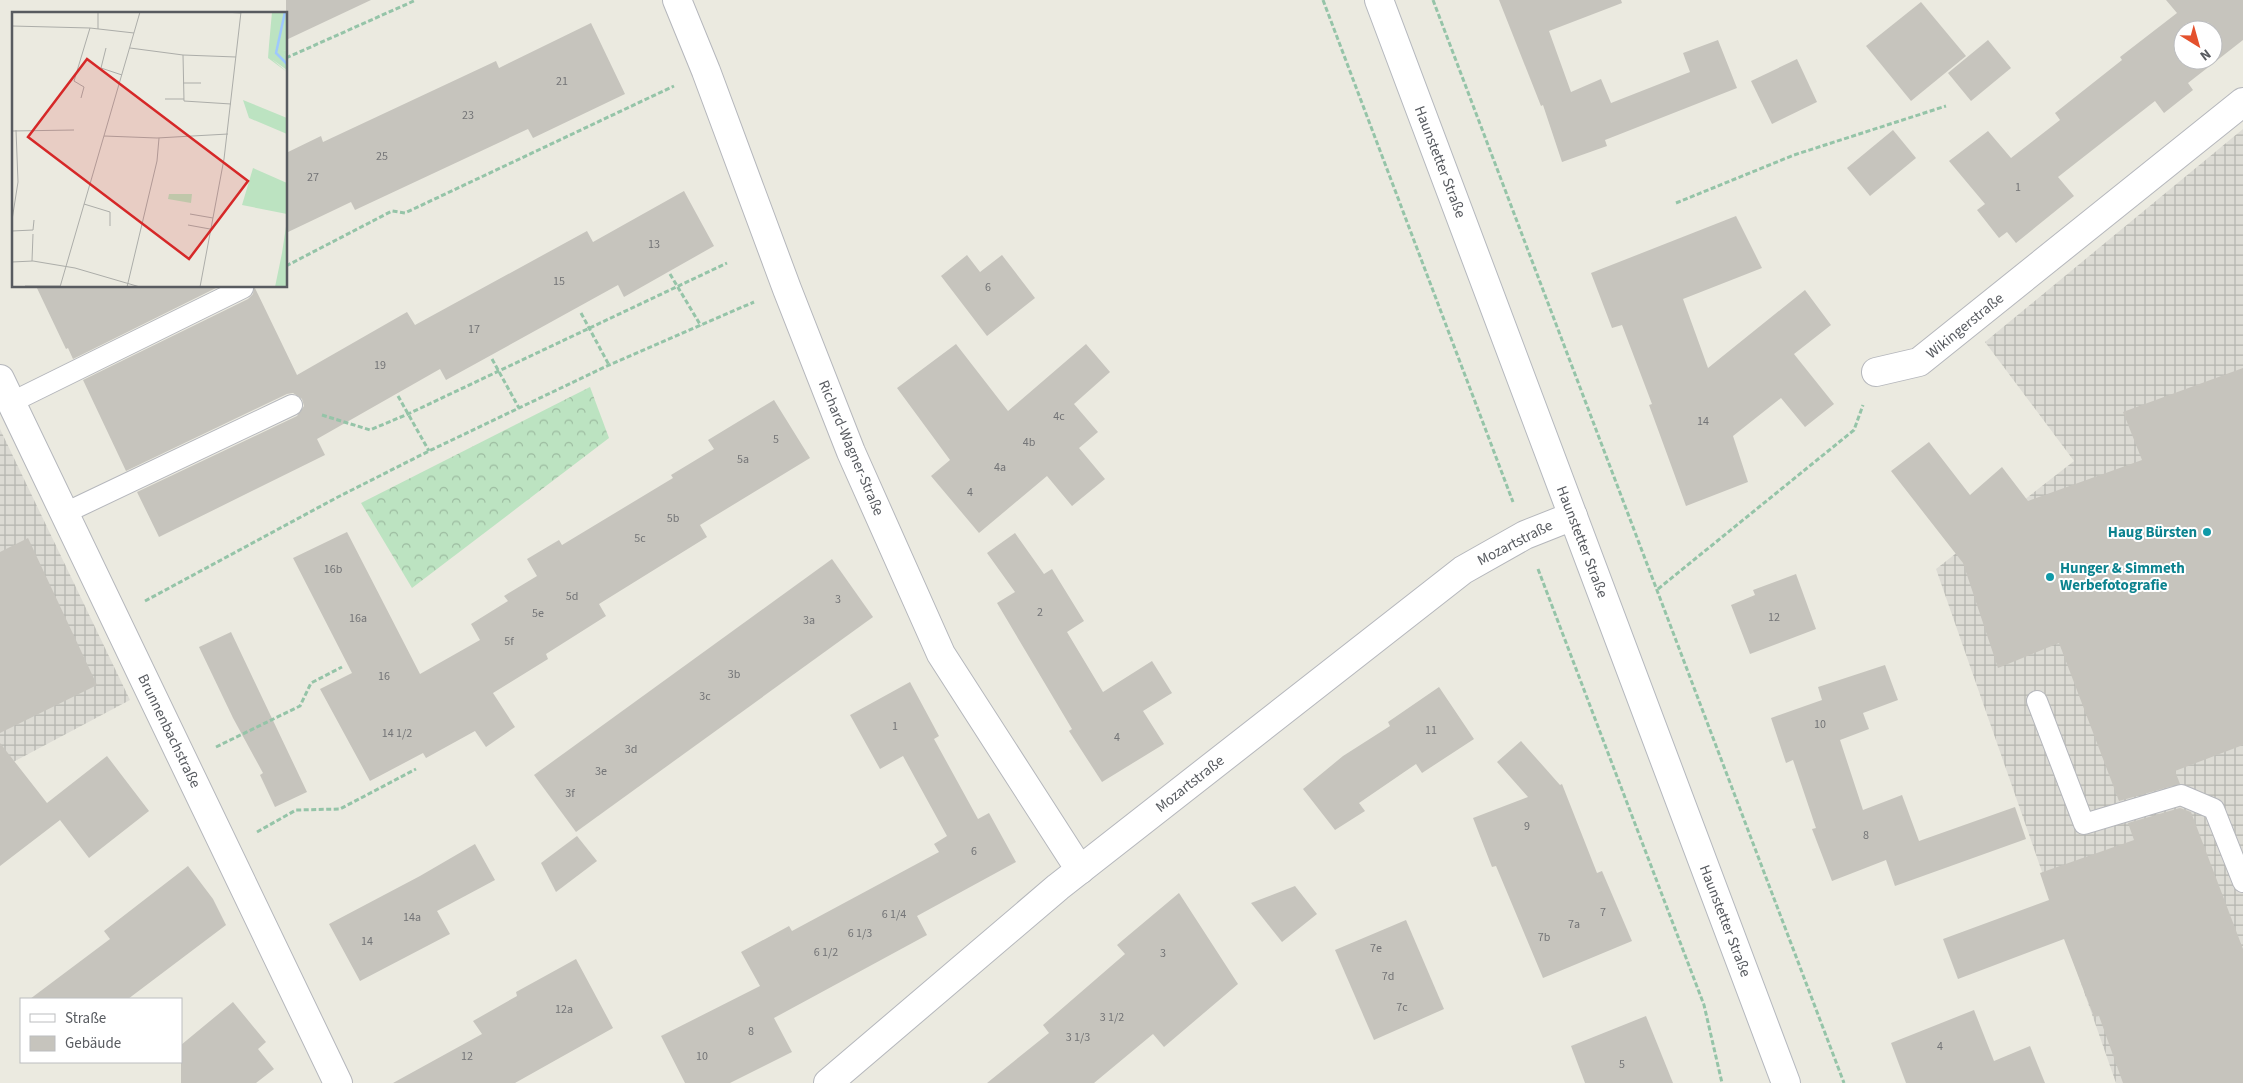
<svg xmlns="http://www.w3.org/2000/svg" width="2243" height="1083" viewBox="0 0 2243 1083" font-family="'Source Sans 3',sans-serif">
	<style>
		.industrial { fill: url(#industrial-grid) }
		.forest { fill: url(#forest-crowns) }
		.building { fill: #c6c4bd; fill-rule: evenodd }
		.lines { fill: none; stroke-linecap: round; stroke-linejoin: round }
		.lane-casing { stroke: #b5b7bc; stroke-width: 22 }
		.street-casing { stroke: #b5b7bc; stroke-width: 30 }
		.secondary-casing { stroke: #b5b8be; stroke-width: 30 }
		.path { stroke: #95c4a8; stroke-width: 3; stroke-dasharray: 5 2.5; stroke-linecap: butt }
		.lane { stroke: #fff; stroke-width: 20 }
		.street { stroke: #fff; stroke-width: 28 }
		.secondary { stroke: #fff; stroke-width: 28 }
		.culture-dot { fill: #0f9aa8; stroke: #fff; stroke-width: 2 }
		.labels { text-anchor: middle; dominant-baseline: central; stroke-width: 4; stroke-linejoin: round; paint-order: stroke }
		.number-label { font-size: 12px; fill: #747577 }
		.street-label { font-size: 15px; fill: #585b60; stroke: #fff }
		.culture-label { font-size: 15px; font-weight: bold; fill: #0d838f; stroke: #fff; text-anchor: end }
		.inset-river { fill: none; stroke: #9ec8fd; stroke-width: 2.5 }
		.inset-road { fill: none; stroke: #acada9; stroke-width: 1 }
		.view { fill: #d62828; fill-opacity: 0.15; stroke: #d62828; stroke-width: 2.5 }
		.inset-edge { fill: none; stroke: #585b60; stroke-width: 2.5 }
	</style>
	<defs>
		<pattern id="industrial-grid" width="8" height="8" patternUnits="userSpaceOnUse" patternTransform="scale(1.25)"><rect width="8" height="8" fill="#dcdbd4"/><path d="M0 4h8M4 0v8" fill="none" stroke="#b5b5af"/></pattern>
		<pattern id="forest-crowns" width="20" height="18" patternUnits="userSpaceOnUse" patternTransform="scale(1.25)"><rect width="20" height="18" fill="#bce3c1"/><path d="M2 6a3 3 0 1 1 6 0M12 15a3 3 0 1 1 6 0" fill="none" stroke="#9cbba0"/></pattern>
	</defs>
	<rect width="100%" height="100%" fill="#ebeae0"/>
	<g class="industrial">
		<path d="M 2243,129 L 2243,1083 L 2116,1083 L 1936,569 L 2074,461 L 1985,342 Z"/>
		<path d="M 0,429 L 130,700 L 0,769 Z"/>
	</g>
	<path class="forest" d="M 590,387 L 609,438 L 412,588 L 361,503 Z"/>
	<g class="building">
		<path d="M 286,0 L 371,0 L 286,40 Z"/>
		<path d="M 1499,0 L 1621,0 L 1622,3 L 1549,31 L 1571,92 L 1601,79 L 1611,103 L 1690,72 L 1683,53 L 1718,40 L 1737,88 L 1605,140 L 1607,146 L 1562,162 L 1543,105 L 1541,106 Z"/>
		<path d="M 2166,0 L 2243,0 L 2243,40 L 2188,83 L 2193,90 L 2164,113 L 2155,101 L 2058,177 L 2074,196 L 2016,243 L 2007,232 L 1999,238 L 1977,210 L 1985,204 L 1949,161 L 1988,131 L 2011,158 L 2060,120 L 2055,113 L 2122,60 L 2120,57 L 2177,13 ZM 2183,30 L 2213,30 L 2213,60 L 2183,60 Z"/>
		<path d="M 1921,2 L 1966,56 L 1911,101 L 1866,46 Z"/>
		<path d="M 591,23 L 625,94 L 533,138 L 528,129 L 355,210 L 351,202 L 286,233 L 286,153 L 321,136 L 323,142 L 496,61 L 499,68 Z"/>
		<path d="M 1988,40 L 2011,68 L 1971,101 L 1948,73 Z"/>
		<path d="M 1797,59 L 1817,102 L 1772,124 L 1751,81 Z"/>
		<path d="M 1893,130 L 1916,158 L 1870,196 L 1847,168 Z"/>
		<path d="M 684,191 L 714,246 L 624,297 L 618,285 L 446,380 L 440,369 L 317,439 L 325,455 L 159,537 L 137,492 L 297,416 L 304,406 L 302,399 L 293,393 L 287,394 L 126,471 L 83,380 L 248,299 L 253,294 L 254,286 L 297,375 L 407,312 L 415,325 L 587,231 L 593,242 Z"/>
		<path d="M 1736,216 L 1762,268 L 1683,299 L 1708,368 L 1805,290 L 1831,325 L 1794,354 L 1834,404 L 1805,427 L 1781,398 L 1733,436 L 1748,482 L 1686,506 L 1649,405 L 1652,404 L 1622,325 L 1612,328 L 1591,273 Z"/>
		<path d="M 967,255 L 980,272 L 1002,255 L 1035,298 L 987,336 L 941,276 Z"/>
		<path d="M 36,286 L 220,286 L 73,359 L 68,348 L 66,349 Z"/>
		<path d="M 956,344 L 1008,411 L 1086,344 L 1110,372 L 1074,404 L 1098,432 L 1079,448 L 1105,479 L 1072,506 L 1047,476 L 979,533 L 931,476 L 950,460 L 897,388 Z"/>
		<path d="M 2243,368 L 2243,745 L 2175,771 L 2180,784 L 2119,801 L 2059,643 L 1998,668 L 1963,563 L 1891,471 L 1929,442 L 1970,495 L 2002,467 L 2028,501 L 2142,460 L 2123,412 Z"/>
		<path d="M 774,400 L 810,458 L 700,525 L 707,537 L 599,604 L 606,616 L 546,654 L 548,659 L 493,693 L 515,727 L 486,747 L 475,731 L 426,758 L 423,753 L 370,781 L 320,689 L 352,673 L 293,558 L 347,532 L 420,674 L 480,640 L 471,624 L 508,601 L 504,596 L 537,576 L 527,559 L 559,540 L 562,545 L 673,478 L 671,475 L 714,449 L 708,440 Z"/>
		<path d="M 1015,533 L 1044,574 L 1052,569 L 1084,621 L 1067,632 L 1103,692 L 1152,661 L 1172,693 L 1143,711 L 1164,744 L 1102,782 L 1069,731 L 1072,729 L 997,603 L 1015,592 L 987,553 Z"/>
		<path d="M 28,538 L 97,685 L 0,733 L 0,552 Z"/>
		<path d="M 832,559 L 873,617 L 576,832 L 534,775 Z"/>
		<path d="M 1796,574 L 1816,629 L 1750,654 L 1731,605 L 1755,595 L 1753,590 Z"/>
		<path d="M 231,632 L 307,792 L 275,807 L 260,775 L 263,773 L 233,718 L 199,647 Z"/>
		<path d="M 1885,665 L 1898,700 L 1863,713 L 1869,729 L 1840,740 L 1863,810 L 1902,795 L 1919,841 L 2015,807 L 2026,839 L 1895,886 L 1886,860 L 1832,881 L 1812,829 L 1816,828 L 1793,760 L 1786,763 L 1771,718 L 1822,700 L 1818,687 Z"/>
		<path d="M 910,682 L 939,736 L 934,739 L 978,819 L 989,813 L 1016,862 L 917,916 L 927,935 L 774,1018 L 792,1052 L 730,1083 L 685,1083 L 661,1036 L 760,986 L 741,952 L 789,926 L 792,931 L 939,852 L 934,844 L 947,836 L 903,756 L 880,769 L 850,715 Z"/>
		<path d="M 1439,687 L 1474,739 L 1422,773 L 1416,764 L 1359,803 L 1365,811 L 1335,830 L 1303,789 L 1343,756 L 1390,726 L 1388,722 Z"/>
		<path d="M 1521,741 L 1560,785 L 1562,784 L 1597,873 L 1602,871 L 1632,941 L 1543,978 L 1496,866 L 1492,867 L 1473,818 L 1528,797 L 1497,762 Z"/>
		<path d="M 0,743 L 47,803 L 107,756 L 149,811 L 89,858 L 60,820 L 0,866 Z"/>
		<path d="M 2180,808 L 2191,812 L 2243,949 L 2243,1083 L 2123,1083 L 2099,1016 L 2094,1017 L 2064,939 L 1958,979 L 1943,939 L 2049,900 L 2040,873 L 2134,840 L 2128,823 Z"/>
		<path d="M 577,836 L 597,861 L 556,892 L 541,863 Z"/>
		<path d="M 475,844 L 495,880 L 437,911 L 450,934 L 360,981 L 329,924 L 420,876 Z"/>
		<path d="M 188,866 L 213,899 L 226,925 L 128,999 L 30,999 L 110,939 L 104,931 Z"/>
		<path d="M 1295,886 L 1317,914 L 1282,942 L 1251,903 Z"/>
		<path d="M 1179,893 L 1238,984 L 1164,1047 L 1153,1034 L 1094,1083 L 987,1083 L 1049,1033 L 1043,1025 L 1125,954 L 1117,945 Z"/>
		<path d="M 1406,920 L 1444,1009 L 1374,1040 L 1335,950 Z"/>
		<path d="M 576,959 L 613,1028 L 515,1083 L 393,1083 L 482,1034 L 473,1021 L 517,996 L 516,992 Z"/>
		<path d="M 233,1002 L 266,1042 L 258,1049 L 274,1069 L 256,1083 L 181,1083 L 181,1045 Z"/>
		<path d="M 1974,1010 L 1994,1061 L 2030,1046 L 2045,1083 L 1906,1083 L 1891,1043 Z"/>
		<path d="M 1646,1016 L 1673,1083 L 1585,1083 L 1571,1046 Z"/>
	</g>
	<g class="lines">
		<defs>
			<g id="lane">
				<path d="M 12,402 L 243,288"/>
				<path d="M 65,513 L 292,405"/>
				<path d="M 2037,701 L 2084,824 L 2181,795 L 2214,809 L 2243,882"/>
			</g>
			<g id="street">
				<path d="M 677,0 L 706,71 L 787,289 L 851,452 L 941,654 L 1080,870"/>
				<path d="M 1876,372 L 1919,362 L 2243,102"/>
				<path d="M 0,379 L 338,1083"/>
				<path d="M 828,1083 L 1058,887 L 1463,570 L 1525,535 L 1573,516"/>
			</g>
			<path id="secondary" d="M 1379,0 L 1786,1083"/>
		</defs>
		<use href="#lane" class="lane-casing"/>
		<use href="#street" class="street-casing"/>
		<use href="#secondary" class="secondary-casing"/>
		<g class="path">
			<path d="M 1323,0 L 1513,502"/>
			<path d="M 1433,0 L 1844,1083"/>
			<path d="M 286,58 L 416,0"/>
			<path d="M 1676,203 L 1794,155 L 1946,106"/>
			<path d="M 286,266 L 392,211 L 405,213 L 674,86"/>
			<path d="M 670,274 L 701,326"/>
			<path d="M 581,313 L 609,365"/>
			<path d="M 492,359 L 519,408"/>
			<path d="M 398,396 L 429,451"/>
			<path d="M 322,415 L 370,430 L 408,414 L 727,263"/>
			<path d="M 1538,569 L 1704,1005 L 1722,1083"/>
			<path d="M 1658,589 L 1854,430 L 1863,405"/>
			<path d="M 145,601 L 336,498 L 429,451 L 609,365 L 754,302"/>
			<path d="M 216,747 L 300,706 L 311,683 L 342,667"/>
			<path d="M 257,832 L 296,810 L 340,809 L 416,769"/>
		</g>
		<use href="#lane" class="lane"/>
		<use href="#street" class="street"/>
		<use href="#secondary" class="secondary"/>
	</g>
	<g class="culture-dot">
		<circle cx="2207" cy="532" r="5"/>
		<circle cx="2050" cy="577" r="5"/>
	</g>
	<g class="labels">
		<g class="number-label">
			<text x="562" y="81">21</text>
			<text x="468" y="115">23</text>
			<text x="382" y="156">25</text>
			<text x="313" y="177">27</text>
			<text x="2018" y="187">1</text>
			<text x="654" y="244">13</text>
			<text x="559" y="281">15</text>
			<text x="988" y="287">6</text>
			<text x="474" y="329">17</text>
			<text x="380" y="365">19</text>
			<text x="1059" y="416">4c</text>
			<text x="1703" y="421">14</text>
			<text x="776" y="439">5</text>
			<text x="1029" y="442">4b</text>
			<text x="743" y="459">5a</text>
			<text x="1000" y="467">4a</text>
			<text x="970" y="492">4</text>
			<text x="673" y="518">5b</text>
			<text x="640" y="538">5c</text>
			<text x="333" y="569">16b</text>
			<text x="572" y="596">5d</text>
			<text x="838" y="599">3</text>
			<text x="1040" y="612">2</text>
			<text x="538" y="613">5e</text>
			<text x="1774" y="617">12</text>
			<text x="358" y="618">16a</text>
			<text x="809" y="620">3a</text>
			<text x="509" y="641">5f</text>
			<text x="734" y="674">3b</text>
			<text x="384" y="676">16</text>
			<text x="705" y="696">3c</text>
			<text x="1820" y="724">10</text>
			<text x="895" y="726">1</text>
			<text x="1431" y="730">11</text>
			<text x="397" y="733">14 1/2</text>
			<text x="1117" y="737">4</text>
			<text x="631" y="749">3d</text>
			<text x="601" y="771">3e</text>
			<text x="570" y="793">3f</text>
			<text x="1527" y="826">9</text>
			<text x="1866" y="835">8</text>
			<text x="974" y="851">6</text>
			<text x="1603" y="912">7</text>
			<text x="894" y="914">6 1/4</text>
			<text x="412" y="917">14a</text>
			<text x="1574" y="924">7a</text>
			<text x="860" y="933">6 1/3</text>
			<text x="1544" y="937">7b</text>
			<text x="367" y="941">14</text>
			<text x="1376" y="948">7e</text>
			<text x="826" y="952">6 1/2</text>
			<text x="1163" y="953">3</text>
			<text x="1388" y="976">7d</text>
			<text x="1402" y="1007">7c</text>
			<text x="564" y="1009">12a</text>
			<text x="1112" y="1017">3 1/2</text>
			<text x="751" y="1031">8</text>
			<text x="1078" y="1037">3 1/3</text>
			<text x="1940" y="1046">4</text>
			<text x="467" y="1056">12</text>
			<text x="702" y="1056">10</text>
			<text x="1622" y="1064">5</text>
		</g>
		<g class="street-label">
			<text transform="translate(1440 162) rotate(69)">Haunstetter Straße</text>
			<text transform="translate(1965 326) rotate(-39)">Wikingerstraße</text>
			<text transform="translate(851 448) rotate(67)">Richard-Wagner-Straße</text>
			<text transform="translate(1582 542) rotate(69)">Haunstetter Straße</text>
			<text transform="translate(1515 543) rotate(-27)">Mozartstraße</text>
			<text transform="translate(169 731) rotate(64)">Brunnenbachstraße</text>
			<text transform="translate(1190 784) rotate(-38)">Mozartstraße</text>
			<text transform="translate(1725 921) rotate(69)">Haunstetter Straße</text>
		</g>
		<g class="culture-label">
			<text x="2197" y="532">Haug Bürsten</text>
			<text x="2060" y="568" text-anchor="start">Hunger &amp; Simmeth<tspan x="2060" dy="17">Werbefotografie</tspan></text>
		</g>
	</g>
	<g transform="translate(12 12)">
		<rect width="275" height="275" fill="#ebeae0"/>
		<path d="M 260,0 L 275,0 L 275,39 L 270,38 L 270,33 L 257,33 ZM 241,156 L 275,171 L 275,202 L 230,193 ZM 275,208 L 275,275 L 263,275 L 270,241 Z" fill="#bce3c1"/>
		<path d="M 257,33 L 271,33 L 271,38 L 275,39 L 275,44 L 268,40 L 261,48 L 275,60 L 256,46 ZM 231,88 L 275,106 L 275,122 L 237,106 ZM 157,182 L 180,182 L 179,191 L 156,187 Z" fill="#bce3c1"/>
		<path d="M 265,37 L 275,44 L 275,58 L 261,48 L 261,40 Z" fill="#bce3c1"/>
		<path class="inset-river" d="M 273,0 L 264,41 L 275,52"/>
		<path class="inset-road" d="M 212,0 L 229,1M 0,14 L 78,16 L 122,21M 86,17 L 86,0M 94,36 L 89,56 L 110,63M 118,36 L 171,43 L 224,45M 171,43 L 172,89 L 219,92M 171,71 L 189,71M 69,86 L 72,75 L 62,69 L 78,16M 153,87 L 172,87M 0,119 L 62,118M 92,124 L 145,126 L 216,122M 72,192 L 98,200 L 98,214M 178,202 L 201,206M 0,208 L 6,170 L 4,118M 176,213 L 198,217M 0,219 L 21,218 L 22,208M 20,249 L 21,222M 0,250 L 21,249 L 63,256 L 128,275M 13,274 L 48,274M 48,275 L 128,0M 115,275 L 145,149 L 147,126M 188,275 L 212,147 L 229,0"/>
		<path class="view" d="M 75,47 L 236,169 L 177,247 L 16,125 Z"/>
		<rect width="275" height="275" class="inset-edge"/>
	</g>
	<rect x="20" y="998" width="162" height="65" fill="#ffffff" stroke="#bcbdbf"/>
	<rect x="30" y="1014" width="25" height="8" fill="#ffffff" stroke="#bcbdbf"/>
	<text x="65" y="1023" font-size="15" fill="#585b60">Straße</text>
	<rect x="30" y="1036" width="25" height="15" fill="#c6c4bd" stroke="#bcbdbf"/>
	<text x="65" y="1048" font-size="15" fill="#585b60">Gebäude</text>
	<g transform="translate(2198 45) rotate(143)"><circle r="24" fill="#ffffff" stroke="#bcbdbf"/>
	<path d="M0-4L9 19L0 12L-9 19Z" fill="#e4512d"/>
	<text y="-8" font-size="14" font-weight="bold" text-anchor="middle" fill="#585b60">N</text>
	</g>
</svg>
